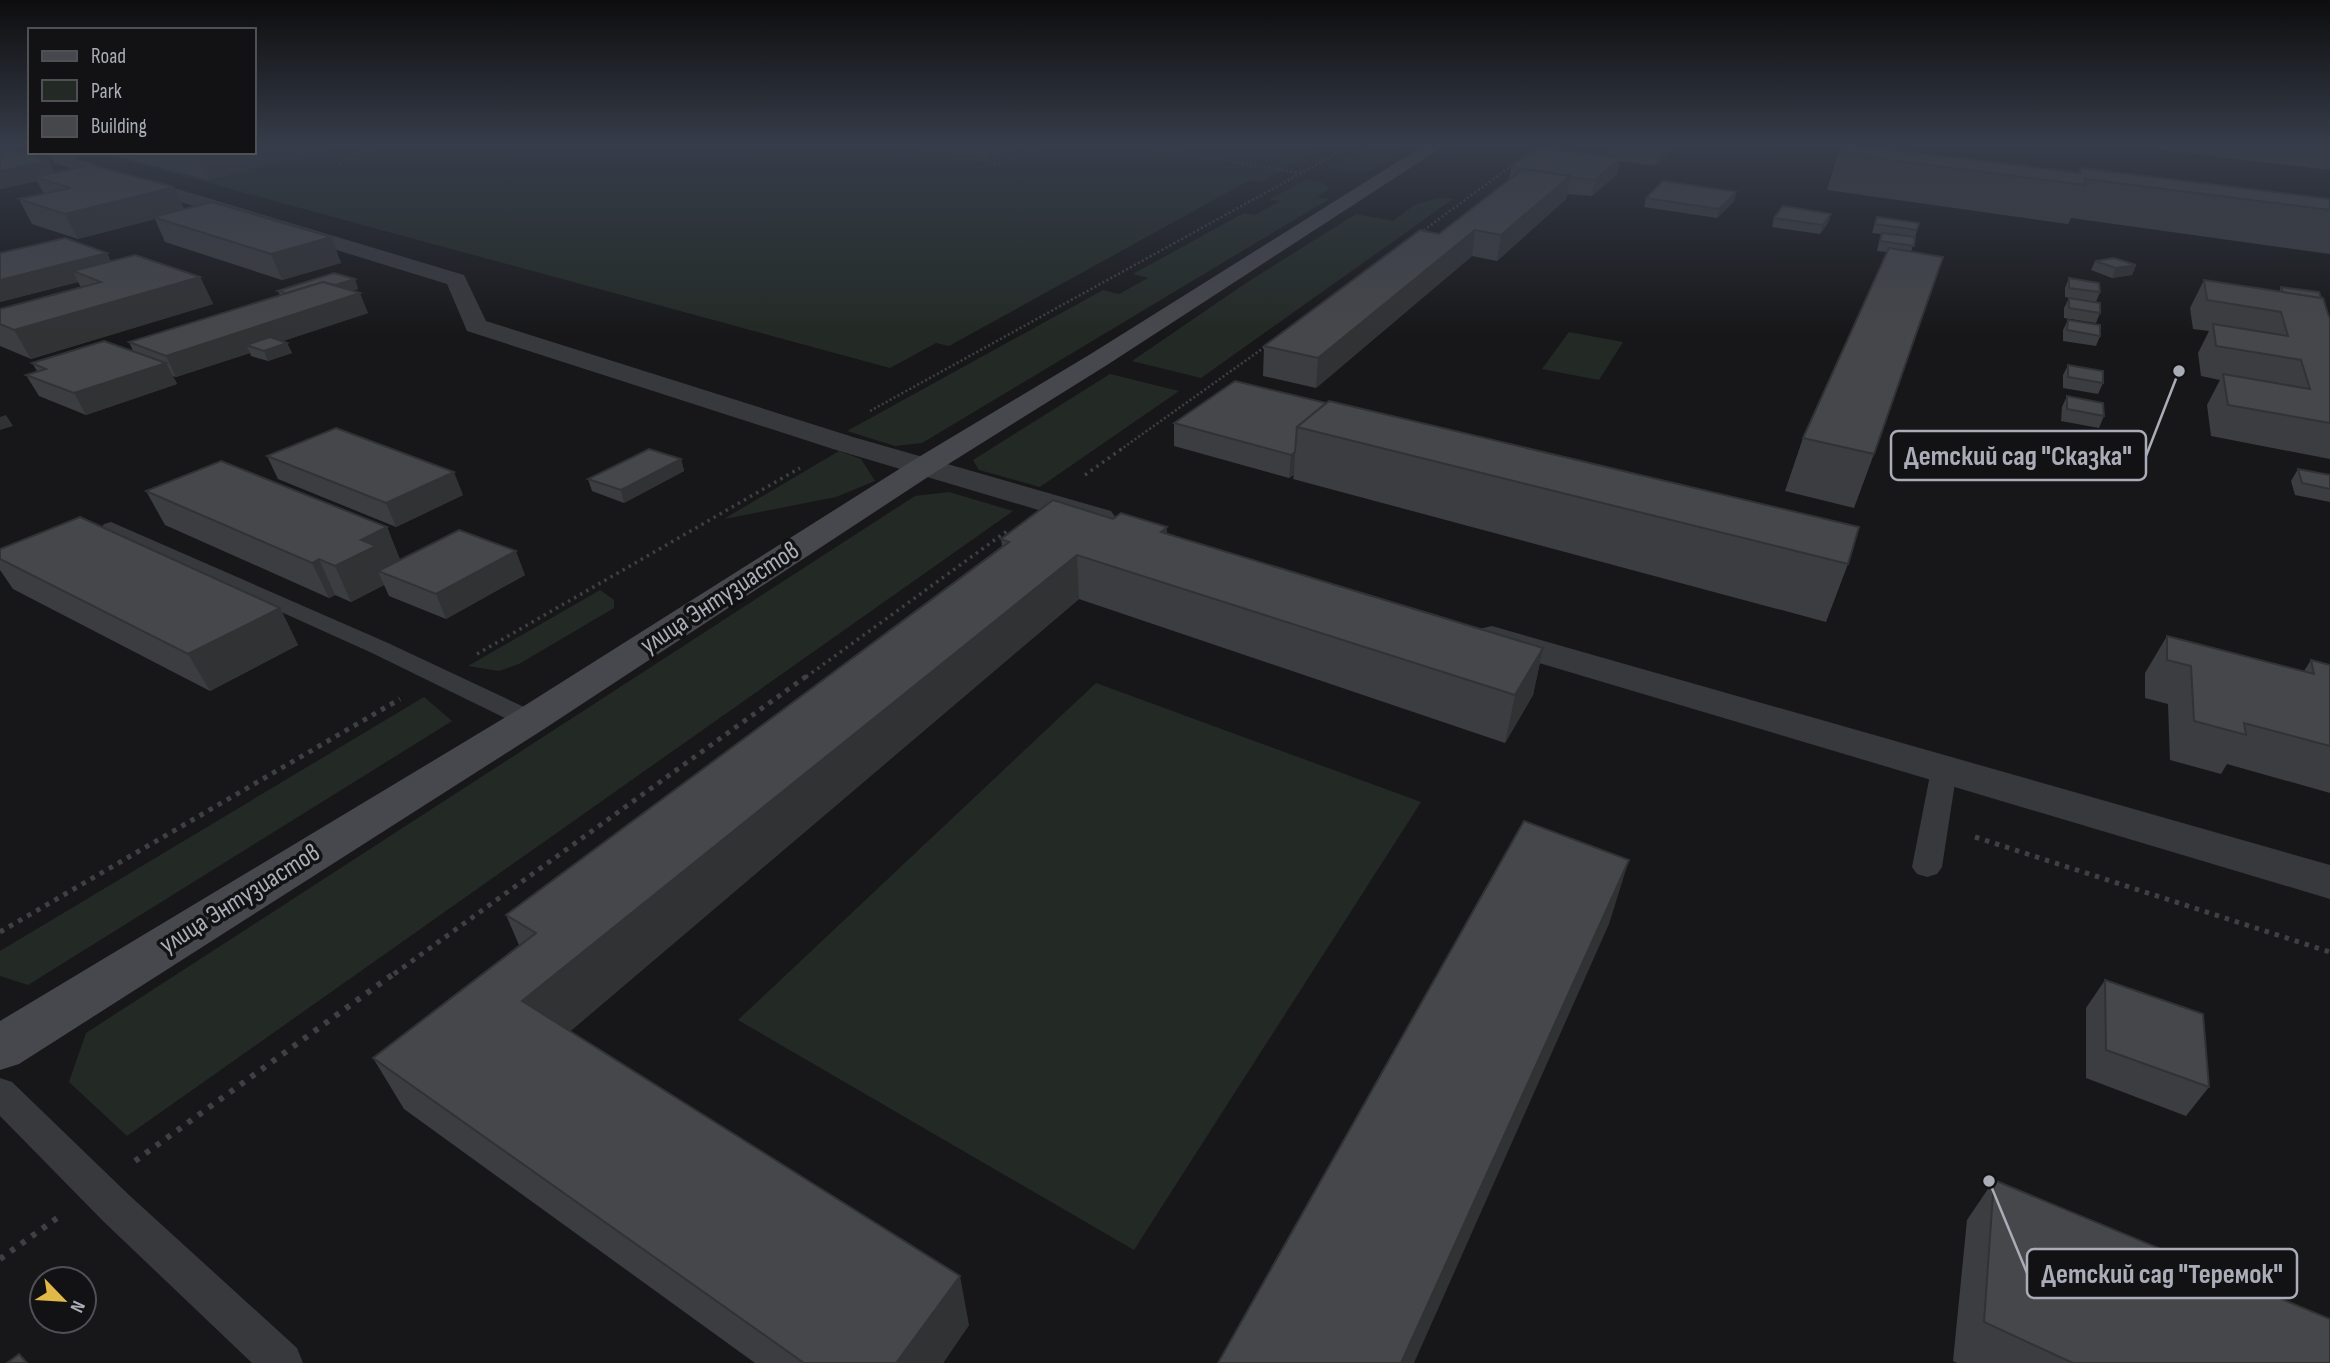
<svg xmlns="http://www.w3.org/2000/svg" width="2330" height="1363" viewBox="0 0 2330 1363" font-family="'Sofia Sans Condensed',sans-serif">
	<style>
		.green { fill: #232a25 }
		.lines { fill: none; stroke-linecap: round; stroke-linejoin: round }
		.path-far3 { stroke: #3e4044; stroke-width: 2.5; stroke-dasharray: 2 2.5; stroke-linecap: butt }
		.path-far2 { stroke: #3e4044; stroke-width: 3.5; stroke-dasharray: 2.5 4.5; stroke-linecap: butt }
		.path-far1 { stroke: #3e4044; stroke-width: 5; stroke-dasharray: 4.5 6; stroke-linecap: butt }
		.path { stroke: #3e4044; stroke-width: 6; stroke-dasharray: 5 8; stroke-linecap: butt }
		.lane { fill: #38393d; fill-rule: evenodd }
		.street { fill: #38393d; fill-rule: evenodd }
		.secondary { fill: #47484d; fill-rule: evenodd }
		.wall { fill: #3c3d40 }
		.shaded-wall { fill: #313234 }
		.building { fill: #46474b; stroke: #313234; stroke-width: 2 }
		.labels { text-anchor: middle; dominant-baseline: central; stroke-width: 7; stroke-linejoin: round; paint-order: stroke }
		.street-label { font-size: 26px; fill: #aaadb7; stroke: #121214 }
		.leader { fill: none; stroke: #aaadb7; stroke-width: 2.5 }
		.callout-dot { fill: #aaadb7; stroke: #121214; stroke-width: 2.5 }
		.callout { fill: #121214; stroke: #aaadb7; stroke-width: 2.5 }
		.callout-label { font-size: 28px; text-anchor: middle; font-weight: bold; fill: #aaadb7 }
	</style>
	<rect width="100%" height="100%" fill="#171719"/>
	<g class="green">
		<path d="M 254,144 L 1331,144 L 1261,182 L 1250,180 L 949,346 L 936,343 L 890,368 L 105,155 L 118,152 L 254,152 Z"/>
		<path d="M 1366,144 L 1415,144 C 1384,164 1366,183 1328,167 L 1346,157 L 1357,159 L 1364,155 L 1352,152 Z"/>
		<path d="M 1305,180 L 1324,183 L 1330,189 L 1317,197 L 1329,199 L 922,443 L 895,446 L 847,431 L 1103,290 L 1119,294 L 1148,278 L 1133,274 L 1244,213 L 1255,215 L 1280,201 L 1270,199 Z"/>
		<path d="M 1437,198 L 1453,199 L 1201,378 L 1132,361 L 1246,283 L 1356,214 L 1393,221 L 1414,205 Z"/>
		<path d="M 1569,332 L 1623,342 L 1599,380 L 1542,369 Z"/>
		<path d="M 1110,374 L 1179,391 L 1040,487 L 979,470 L 973,460 Z"/>
		<path d="M 839,451 L 861,459 L 875,481 L 836,497 L 724,519 Z"/>
		<path d="M 949,492 L 1013,511 L 127,1136 L 69,1082 L 86,1033 L 915,496 Z"/>
		<path d="M 600,590 L 614,600 L 614,608 L 519,664 L 499,671 L 468,666 Z"/>
		<path d="M 1096,683 L 1421,802 L 1134,1250 L 738,1020 Z"/>
		<path d="M 424,697 L 452,721 L 28,985 L 0,976 L 0,951 Z"/>
	</g>
	<g class="lines">
		<g class="path-far3">
			<path d="M 888,144 L 999,164 L 1048,144"/>
			<path d="M 1126,144 L 1301,173"/>
			<path d="M 339,164 L 383,144"/>
			<path d="M 1420,233 L 1541,144"/>
			<path d="M 870,411 L 1354,144"/>
			<path d="M 1120,450 L 1269,344"/>
		</g>
		<g class="path-far2">
			<path d="M 1085,475 L 1123,448"/>
			<path d="M 477,654 L 800,468"/>
			<path d="M 806,677 L 1007,531"/>
		</g>
		<g class="path-far1">
			<path d="M 1975,837 L 2330,952"/>
			<path d="M 0,932 L 400,699"/>
			<path d="M 394,974 L 808,675"/>
		</g>
		<g class="path">
			<path d="M 135,1161 L 396,972"/>
			<path d="M 0,1259 L 60,1216"/>
		</g>
		<g class="lane">
			<path d="M 111,522 L 388,643 L 539,714 L 543,720 L 539,726 L 530,728 L 521,726 L 372,653 L 104,532 L 101,528 L 104,524 Z"/>
			<path d="M 1944,761 L 1953,764 L 1957,770 L 1942,867 L 1937,874 L 1927,877 L 1917,874 L 1912,867 L 1931,770 L 1935,764 Z"/>
			<path d="M 0,1078 L 12,1082 L 129,1195 L 297,1348 L 303,1363 L 252,1363 L 103,1221 L 0,1116 Z"/>
		</g>
		<g class="street">
			<path d="M 53,152 L 84,152 L 74,158 L 464,275 L 486,321 L 853,437 L 1111,511 L 1116,518 L 1111,525 L 1100,528 L 1089,525 L 833,449 L 467,331 L 447,284 L 54,163 L 50,156 Z"/>
			<path d="M 1492,626 L 2330,865 L 2330,899 L 1479,645 L 1474,637 L 1479,629 Z"/>
		</g>
		<path class="secondary" d="M 1426,144 L 1447,144 L 1107,365 L 934,473 L 544,729 L 19,1064 L 0,1070 L 0,1021 L 516,711 L 912,461 L 1089,355 Z"/>
	</g>
	<g class="wall">
		<path d="M 254,144 L 351,144 L 208,180 L 112,155 L 111,152 L 254,152 Z"/>
		<path d="M 908,144 L 1021,144 L 1021,147 L 988,159 Z"/>
		<path d="M 1609,144 L 1678,144 L 1655,166 L 1619,161 L 1617,174 L 1592,196 L 1567,194 L 1566,199 L 1497,261 L 1472,256 L 1316,388 L 1263,376 L 1264,346 L 1439,234 L 1509,180 L 1511,167 L 1606,156 Z"/>
		<path d="M 2111,144 L 2330,144 L 2330,170 Z"/>
		<path d="M 0,146 L 49,161 L 55,173 L 184,209 L 331,237 L 341,263 L 282,280 L 165,242 L 155,219 L 78,239 L 32,224 L 19,199 L 44,194 L 37,181 L 0,189 Z"/>
		<path d="M 1838,153 L 2078,173 L 2080,168 L 2330,199 L 2330,254 L 2071,218 L 2068,224 L 1827,190 Z"/>
		<path d="M 1736,192 L 1734,201 L 1717,218 L 1644,207 L 1646,198 Z"/>
		<path d="M 1831,214 L 1828,223 L 1820,234 L 1772,227 L 1774,218 Z"/>
		<path d="M 1877,217 L 1919,223 L 1911,252 L 1874,454 L 1854,508 L 1785,491 L 1803,438 L 1887,252 L 1877,251 L 1881,234 L 1872,233 Z"/>
		<path d="M 0,253 L 107,253 L 110,261 L 200,277 L 213,304 L 31,359 L 0,346 L 0,309 L 81,287 L 78,282 L 0,302 Z"/>
		<path d="M 2095,261 L 2136,265 L 2132,275 L 2112,278 L 2091,270 Z"/>
		<path d="M 2069,278 L 2100,292 L 2096,302 L 2065,297 L 2065,288 Z"/>
		<path d="M 355,279 L 358,289 L 352,291 L 368,313 L 283,341 L 287,343 L 292,353 L 268,361 L 251,356 L 250,353 L 176,377 L 173,376 L 177,384 L 86,415 L 39,396 L 26,375 L 37,371 L 32,363 L 133,351 L 129,342 L 280,295 L 278,291 Z"/>
		<path d="M 2204,280 L 2279,292 L 2281,287 L 2330,317 L 2330,459 L 2211,436 L 2207,405 L 2220,380 L 2201,376 L 2198,353 L 2209,331 L 2193,329 L 2190,308 Z"/>
		<path d="M 2069,298 L 2100,313 L 2096,323 L 2064,318 L 2064,308 Z"/>
		<path d="M 2068,320 L 2100,336 L 2096,346 L 2063,341 L 2063,330 Z"/>
		<path d="M 2068,365 L 2103,383 L 2098,394 L 2063,388 L 2063,375 Z"/>
		<path d="M 1235,381 L 1848,564 L 1826,622 L 1293,479 L 1294,475 L 1289,478 L 1174,446 L 1174,423 Z"/>
		<path d="M 2067,396 L 2104,416 L 2099,428 L 2061,421 L 2062,407 Z"/>
		<path d="M 267,456 L 463,495 L 396,527 L 278,479 Z"/>
		<path d="M 681,459 L 684,471 L 624,503 L 592,491 L 588,479 Z"/>
		<path d="M 2298,469 L 2330,475 L 2330,502 L 2295,495 L 2291,481 Z"/>
		<path d="M 146,491 L 387,527 L 400,560 L 525,575 L 446,619 L 389,596 L 384,585 L 351,602 L 335,595 L 329,598 L 165,525 Z"/>
		<path d="M 1167,534 L 1543,648 L 1533,695 L 1505,743 L 1079,599 L 570,1031 L 969,1325 L 943,1363 L 755,1363 L 404,1109 L 373,1058 L 519,945 L 506,915 L 1002,546 L 1001,539 Z"/>
		<path d="M 0,549 L 280,608 L 298,645 L 210,691 L 13,589 L 0,570 Z"/>
		<path d="M 2167,636 L 2304,671 L 2311,660 L 2330,665 L 2330,793 L 2227,764 L 2221,774 L 2170,760 L 2168,704 L 2145,698 L 2145,673 Z"/>
		<path d="M 2105,980 L 2209,1087 L 2186,1116 L 2086,1078 L 2086,1008 Z"/>
		<path d="M 1994,1180 L 2330,1363 L 1957,1363 L 1953,1361 L 1967,1220 Z"/>
	</g>
	<g class="shaded-wall">
		<path d="M 254,144 L 351,144 L 208,180 L 196,152 L 254,152 Z"/>
		<path d="M 987,144 L 1021,144 L 1021,147 L 988,159 Z"/>
		<path d="M 1660,144 L 1678,144 L 1655,166 Z"/>
		<path d="M 1620,158 L 1617,174 L 1592,196 L 1595,180 Z"/>
		<path d="M 49,161 L 57,177 L 35,177 L 37,181 L 1,189 L 0,171 Z"/>
		<path d="M 1570,176 L 1566,199 L 1497,261 L 1501,235 Z"/>
		<path d="M 174,187 L 185,211 L 153,217 L 155,219 L 78,239 L 65,214 Z"/>
		<path d="M 1736,192 L 1734,201 L 1717,218 L 1719,209 Z"/>
		<path d="M 1831,214 L 1828,223 L 1820,234 L 1823,225 Z"/>
		<path d="M 1475,230 L 1472,256 L 1316,388 L 1318,358 Z"/>
		<path d="M 331,237 L 341,263 L 282,280 L 271,254 Z"/>
		<path d="M 107,253 L 116,272 L 73,271 L 78,282 L 0,302 L 0,280 Z"/>
		<path d="M 2136,265 L 2132,275 L 2112,278 L 2116,268 Z"/>
		<path d="M 200,277 L 213,304 L 31,359 L 14,330 Z"/>
		<path d="M 355,279 L 358,289 L 303,307 L 299,297 Z"/>
		<path d="M 360,293 L 368,313 L 259,349 L 246,345 L 250,353 L 176,377 L 166,356 Z"/>
		<path d="M 287,343 L 292,353 L 268,361 L 264,351 Z"/>
		<path d="M 166,363 L 177,384 L 86,415 L 74,393 Z"/>
		<path d="M 6,415 L 13,426 L 0,430 L 0,417 Z"/>
		<path d="M 1295,452 L 1294,475 L 1289,478 L 1291,455 Z"/>
		<path d="M 681,459 L 684,471 L 624,503 L 621,490 Z"/>
		<path d="M 454,472 L 463,495 L 396,527 L 386,503 Z"/>
		<path d="M 387,527 L 401,562 L 378,571 L 384,585 L 351,602 L 335,566 L 361,540 Z"/>
		<path d="M 1167,527 L 1167,570 L 1161,532 Z"/>
		<path d="M 516,551 L 525,575 L 446,619 L 436,594 Z"/>
		<path d="M 1077,555 L 1079,599 L 546,1052 L 522,1001 Z"/>
		<path d="M 319,559 L 335,595 L 329,598 L 312,563 Z"/>
		<path d="M 280,608 L 298,645 L 210,691 L 188,654 Z"/>
		<path d="M 1543,648 L 1533,695 L 1505,743 L 1515,695 Z"/>
		<path d="M 1629,860 L 1609,924 L 1414,1363 L 1401,1363 Z"/>
		<path d="M 960,1276 L 969,1325 L 943,1363 L 896,1363 Z"/>
	</g>
	<g class="building">
		<path d="M 1844,144 L 2080,173 L 2080,168 L 2330,199 L 2330,210 L 2085,179 L 2085,185 L 1838,153 Z"/>
		<path d="M 2312,144 L 2330,144 L 2330,147 Z"/>
		<path d="M 0,146 L 49,161 L 0,171 Z"/>
		<path d="M 1538,147 L 1620,158 L 1595,180 L 1570,177 L 1570,176 L 1511,167 Z"/>
		<path d="M 91,165 L 174,187 L 65,214 L 19,199 L 71,188 L 35,177 Z"/>
		<path d="M 1523,169 L 1570,176 L 1501,235 L 1475,230 L 1318,358 L 1264,346 L 1420,230 L 1439,234 Z"/>
		<path d="M 1663,181 L 1736,192 L 1719,209 L 1646,198 Z"/>
		<path d="M 212,202 L 331,237 L 271,254 L 153,217 Z"/>
		<path d="M 1783,206 L 1831,214 L 1823,225 L 1774,218 Z"/>
		<path d="M 1877,217 L 1919,223 L 1917,230 L 1875,224 Z"/>
		<path d="M 1882,233 L 1915,237 L 1914,246 L 1880,241 Z"/>
		<path d="M 65,238 L 107,253 L 0,280 L 0,253 Z"/>
		<path d="M 1889,248 L 1943,257 L 1874,454 L 1803,438 Z"/>
		<path d="M 135,255 L 200,277 L 14,330 L 0,324 L 0,309 L 101,282 L 73,271 Z"/>
		<path d="M 2114,258 L 2136,265 L 2116,268 L 2095,261 Z"/>
		<path d="M 334,273 L 355,279 L 335,285 L 323,282 L 286,293 L 278,291 Z"/>
		<path d="M 2069,278 L 2099,283 L 2100,292 L 2069,288 Z"/>
		<path d="M 2204,280 L 2323,298 L 2329,317 L 2330,317 L 2330,423 L 2228,405 L 2223,374 L 2310,389 L 2301,360 L 2216,346 L 2213,324 L 2288,336 L 2281,312 L 2207,300 Z"/>
		<path d="M 323,282 L 360,293 L 166,356 L 129,342 Z"/>
		<path d="M 2281,287 L 2319,292 L 2321,298 L 2283,292 Z"/>
		<path d="M 2069,298 L 2100,303 L 2100,313 L 2069,308 Z"/>
		<path d="M 2068,320 L 2100,325 L 2100,336 L 2067,330 Z"/>
		<path d="M 270,337 L 287,343 L 264,351 L 246,345 Z"/>
		<path d="M 104,341 L 166,363 L 74,393 L 26,375 L 46,369 L 32,363 Z"/>
		<path d="M 2068,365 L 2103,371 L 2103,383 L 2068,377 Z"/>
		<path d="M 1235,381 L 1326,403 L 1297,427 L 1295,452 L 1291,455 L 1174,423 Z"/>
		<path d="M 2067,396 L 2103,403 L 2104,416 L 2067,409 Z"/>
		<path d="M 1329,401 L 1859,527 L 1848,564 L 1297,427 Z"/>
		<path d="M 336,428 L 454,472 L 386,503 L 267,456 Z"/>
		<path d="M 649,449 L 681,459 L 621,490 L 588,479 Z"/>
		<path d="M 221,461 L 387,527 L 361,540 L 376,546 L 335,566 L 319,559 L 312,563 L 146,491 Z"/>
		<path d="M 2298,469 L 2330,475 L 2330,489 L 2302,483 Z"/>
		<path d="M 1053,500 L 1113,519 L 1121,513 L 1167,527 L 1161,532 L 1543,648 L 1515,695 L 1077,555 L 522,1001 L 960,1276 L 896,1363 L 804,1363 L 373,1058 L 536,933 L 506,915 L 1009,542 L 1001,539 Z"/>
		<path d="M 80,517 L 280,608 L 188,654 L 0,559 L 0,549 Z"/>
		<path d="M 459,530 L 516,551 L 436,594 L 378,571 Z"/>
		<path d="M 2167,636 L 2314,674 L 2311,660 L 2330,665 L 2330,746 L 2244,723 L 2246,735 L 2194,721 L 2191,666 L 2167,660 Z"/>
		<path d="M 1524,821 L 1629,860 L 1401,1363 L 1218,1363 Z"/>
		<path d="M 2105,980 L 2203,1014 L 2209,1087 L 2106,1050 Z"/>
		<path d="M 1994,1180 L 2330,1319 L 2330,1363 L 2073,1363 L 1984,1322 Z"/>
		<path d="M 19,1354 L 27,1363 L 7,1363 Z"/>
	</g>
	<linearGradient id="sky" x2="0" y2="1"><stop stop-color="#0d0d0e"/><stop offset="0.43" stop-color="#363c49"/><stop offset="1" stop-color="#363c49" stop-opacity="0"/></linearGradient>
	<rect width="2330" height="335" fill="url(#sky)"/>
	<g class="labels">
		<g class="street-label">
			<text transform="translate(720 598) rotate(-33)">улица Энтузиастов</text>
			<text transform="translate(240 899) rotate(-32)">улица Энтузиастов</text>
		</g>
	</g>
	<path class="leader" d="M2179 371L2146 456M1989 1181L2027 1273"/>
	<g class="callout-dot">
		<circle cx="2179" cy="371" r="7"/>
		<circle cx="1989" cy="1181" r="7"/>
	</g>
	<g class="callout">
		<rect x="1891" y="431" width="255" height="49" rx="7"/>
		<rect x="2027" y="1249" width="270" height="49" rx="7"/>
	</g>
	<g class="callout-label">
		<text x="2018" y="465">Детский сад "Сказка"</text>
		<text x="2162" y="1283">Детский сад "Теремок"</text>
	</g>
	<rect x="28" y="28" width="228" height="126" fill="#121214" stroke="#4f5055" stroke-width="2"/>
	<rect x="42" y="51" width="35" height="10" fill="#47484d" stroke="#4f5055" stroke-width="2"/>
	<text x="91" y="63" font-size="21" fill="#aaadb7">Road</text>
	<rect x="42" y="80" width="35" height="21" fill="#232a25" stroke="#4f5055" stroke-width="2"/>
	<text x="91" y="98" font-size="21" fill="#aaadb7">Park</text>
	<rect x="42" y="116" width="35" height="21" fill="#46474b" stroke="#4f5055" stroke-width="2"/>
	<text x="91" y="133" font-size="21" fill="#aaadb7">Building</text>
	<g transform="translate(63 1300) rotate(115)"><circle r="33" fill="#121214" stroke="#4f5055" stroke-width="2"/>
	<path d="M0-5L12 26L0 18L-12 26Z" fill="#e0b947"/>
	<text y="-10" font-size="19" font-weight="bold" text-anchor="middle" fill="#aaadb7">N</text>
	</g>
</svg>
